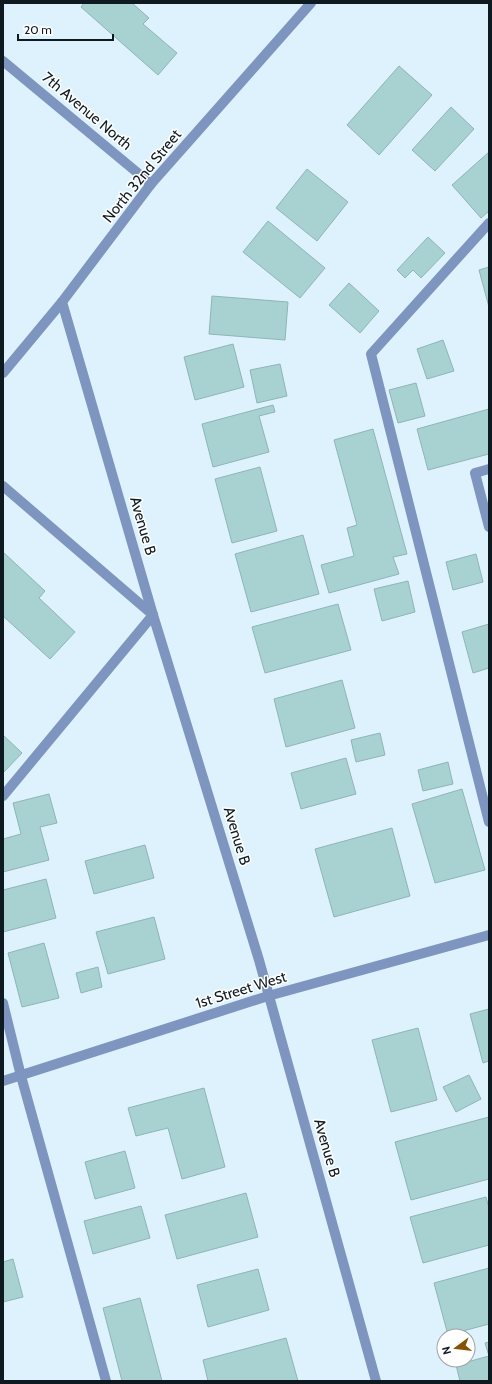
<svg xmlns="http://www.w3.org/2000/svg" width="492" height="1384" viewBox="0 0 492 1384" font-family="Cabin,sans-serif">
	<style>
		.building { fill: #a8d1d1; stroke: #8eb5b6 }
		.lines { fill: none; stroke-linecap: round; stroke-linejoin: round }
		.service { stroke: #7e95bf; stroke-width: 10 }
		.minor { stroke: #7e95bf; stroke-width: 10 }
		.labels { text-anchor: middle; dominant-baseline: central; stroke-width: 3; stroke-linejoin: round; paint-order: stroke }
		.street-label { font-size: 15px; fill: #0e1a20; stroke: #fff }
	</style>
	<rect width="100%" height="100%" fill="#def2fd"/>
	<g class="building">
		<path d="M 84,3 L 132,3 L 149,18 L 143,24 L 177,53 L 158,75 L 81,7 Z"/>
		<path d="M 399,66 L 432,95 L 379,155 L 347,125 Z"/>
		<path d="M 451,107 L 474,129 L 435,171 L 412,150 Z"/>
		<path d="M 489,152 L 489,211 L 481,218 L 452,185 Z"/>
		<path d="M 307,169 L 348,202 L 317,241 L 276,208 Z"/>
		<path d="M 268,221 L 325,268 L 300,298 L 243,252 Z"/>
		<path d="M 428,237 L 445,253 L 421,278 L 413,270 L 405,278 L 397,270 Z"/>
		<path d="M 489,267 L 489,307 L 479,270 Z"/>
		<path d="M 349,283 L 379,311 L 360,333 L 329,305 Z"/>
		<path d="M 212,296 L 288,302 L 285,340 L 209,334 Z"/>
		<path d="M 443,340 L 454,371 L 427,379 L 417,349 Z"/>
		<path d="M 233,344 L 244,387 L 195,400 L 184,357 Z"/>
		<path d="M 280,364 L 287,396 L 257,403 L 250,370 Z"/>
		<path d="M 416,383 L 425,416 L 398,423 L 389,390 Z"/>
		<path d="M 273,405 L 275,412 L 259,416 L 269,452 L 213,467 L 202,424 Z"/>
		<path d="M 489,409 L 489,454 L 428,470 L 417,429 Z"/>
		<path d="M 373,429 L 407,554 L 393,557 L 399,574 L 329,593 L 321,565 L 354,556 L 347,528 L 357,525 L 334,440 Z"/>
		<path d="M 260,467 L 277,531 L 232,543 L 215,479 Z"/>
		<path d="M 303,535 L 319,594 L 251,612 L 235,554 Z"/>
		<path d="M 3,552 L 45,591 L 39,598 L 75,632 L 50,659 L 3,616 Z"/>
		<path d="M 476,554 L 483,582 L 453,590 L 446,562 Z"/>
		<path d="M 408,581 L 415,612 L 382,621 L 374,589 Z"/>
		<path d="M 338,604 L 351,650 L 265,673 L 252,627 Z"/>
		<path d="M 489,624 L 489,668 L 473,673 L 462,632 Z"/>
		<path d="M 342,680 L 355,728 L 286,747 L 274,699 Z"/>
		<path d="M 380,733 L 385,755 L 356,762 L 351,740 Z"/>
		<path d="M 3,735 L 22,753 L 3,773 Z"/>
		<path d="M 346,758 L 356,794 L 301,809 L 291,773 Z"/>
		<path d="M 448,762 L 453,784 L 423,791 L 418,770 Z"/>
		<path d="M 462,789 L 485,870 L 435,883 L 412,804 Z"/>
		<path d="M 49,794 L 57,823 L 40,827 L 49,860 L 3,872 L 3,839 L 21,834 L 13,803 Z"/>
		<path d="M 392,828 L 410,896 L 334,917 L 315,849 Z"/>
		<path d="M 145,845 L 154,878 L 94,894 L 85,861 Z"/>
		<path d="M 46,879 L 56,918 L 3,932 L 3,890 Z"/>
		<path d="M 154,917 L 165,959 L 108,974 L 96,932 Z"/>
		<path d="M 44,943 L 59,998 L 22,1007 L 8,953 Z"/>
		<path d="M 98,967 L 102,987 L 81,993 L 76,973 Z"/>
		<path d="M 489,1009 L 489,1061 L 483,1063 L 470,1014 Z"/>
		<path d="M 418,1028 L 437,1100 L 391,1112 L 372,1040 Z"/>
		<path d="M 469,1075 L 481,1099 L 456,1112 L 443,1087 Z"/>
		<path d="M 204,1088 L 225,1167 L 182,1179 L 168,1128 L 136,1136 L 128,1108 Z"/>
		<path d="M 489,1117 L 489,1179 L 411,1200 L 395,1142 Z"/>
		<path d="M 125,1151 L 135,1188 L 95,1199 L 85,1162 Z"/>
		<path d="M 246,1193 L 258,1237 L 177,1259 L 165,1215 Z"/>
		<path d="M 486,1197 L 489,1208 L 489,1245 L 423,1263 L 410,1217 Z"/>
		<path d="M 141,1206 L 150,1238 L 93,1254 L 84,1221 Z"/>
		<path d="M 13,1259 L 23,1297 L 3,1302 L 3,1262 Z"/>
		<path d="M 489,1268 L 489,1324 L 448,1335 L 434,1283 Z"/>
		<path d="M 258,1269 L 269,1310 L 208,1327 L 197,1285 Z"/>
		<path d="M 140,1298 L 162,1381 L 122,1381 L 103,1308 Z"/>
		<path d="M 286,1338 L 298,1381 L 208,1381 L 203,1360 Z"/>
		<path d="M 489,1342 L 489,1381 L 460,1381 L 456,1365 L 489,1356 L 485,1343 Z"/>
	</g>
	<g class="lines">
		<g class="service">
			<path d="M 489,223 L 371,354 L 489,822"/>
			<path d="M 489,469 L 475,473 L 489,527"/>
			<path d="M 3,796 L 153,615"/>
			<path d="M 3,1003 L 21,1076 L 106,1381"/>
		</g>
		<g class="minor">
			<path d="M 3,61 L 151,184"/>
			<path d="M 62,302 L 153,615 L 259,960 L 376,1381"/>
			<path d="M 3,373 L 62,302 L 151,184 L 311,3"/>
			<path d="M 3,486 L 153,615"/>
			<path d="M 3,1081 L 268,996 L 489,935"/>
		</g>
	</g>
	<g class="labels">
		<g class="street-label">
			<text transform="translate(87 111) rotate(40)">7th Avenue North</text>
			<text transform="translate(142 176) rotate(-51)">North 32nd Street</text>
			<text transform="translate(143 526) rotate(74)">Avenue B</text>
			<text transform="translate(237 836) rotate(73)">Avenue B</text>
			<text transform="translate(241 990) rotate(-17)">1st Street West</text>
			<text transform="translate(327 1148) rotate(74)">Avenue B</text>
		</g>
	</g>
	<rect width="492" height="1384" fill="none" stroke="#0e1a20" stroke-width="8"/>
	<g transform="translate(456 1348) rotate(255)"><circle r="19" fill="#ffffff" stroke="#9fa3a6"/>
	<path d="M0-3L7 15L0 10L-7 15Z" fill="#885100"/>
	<text y="-6" font-size="11" font-weight="bold" text-anchor="middle" fill="#0e1a20">N</text>
	</g>
	<path d="M18 34v6h95v-6" fill="none" stroke="#0e1a20" stroke-width="2"/>
	<text x="24" y="34" font-size="12" fill="#0e1a20" stroke="#ffffff" stroke-width="3" paint-order="stroke">20 m</text>
</svg>
